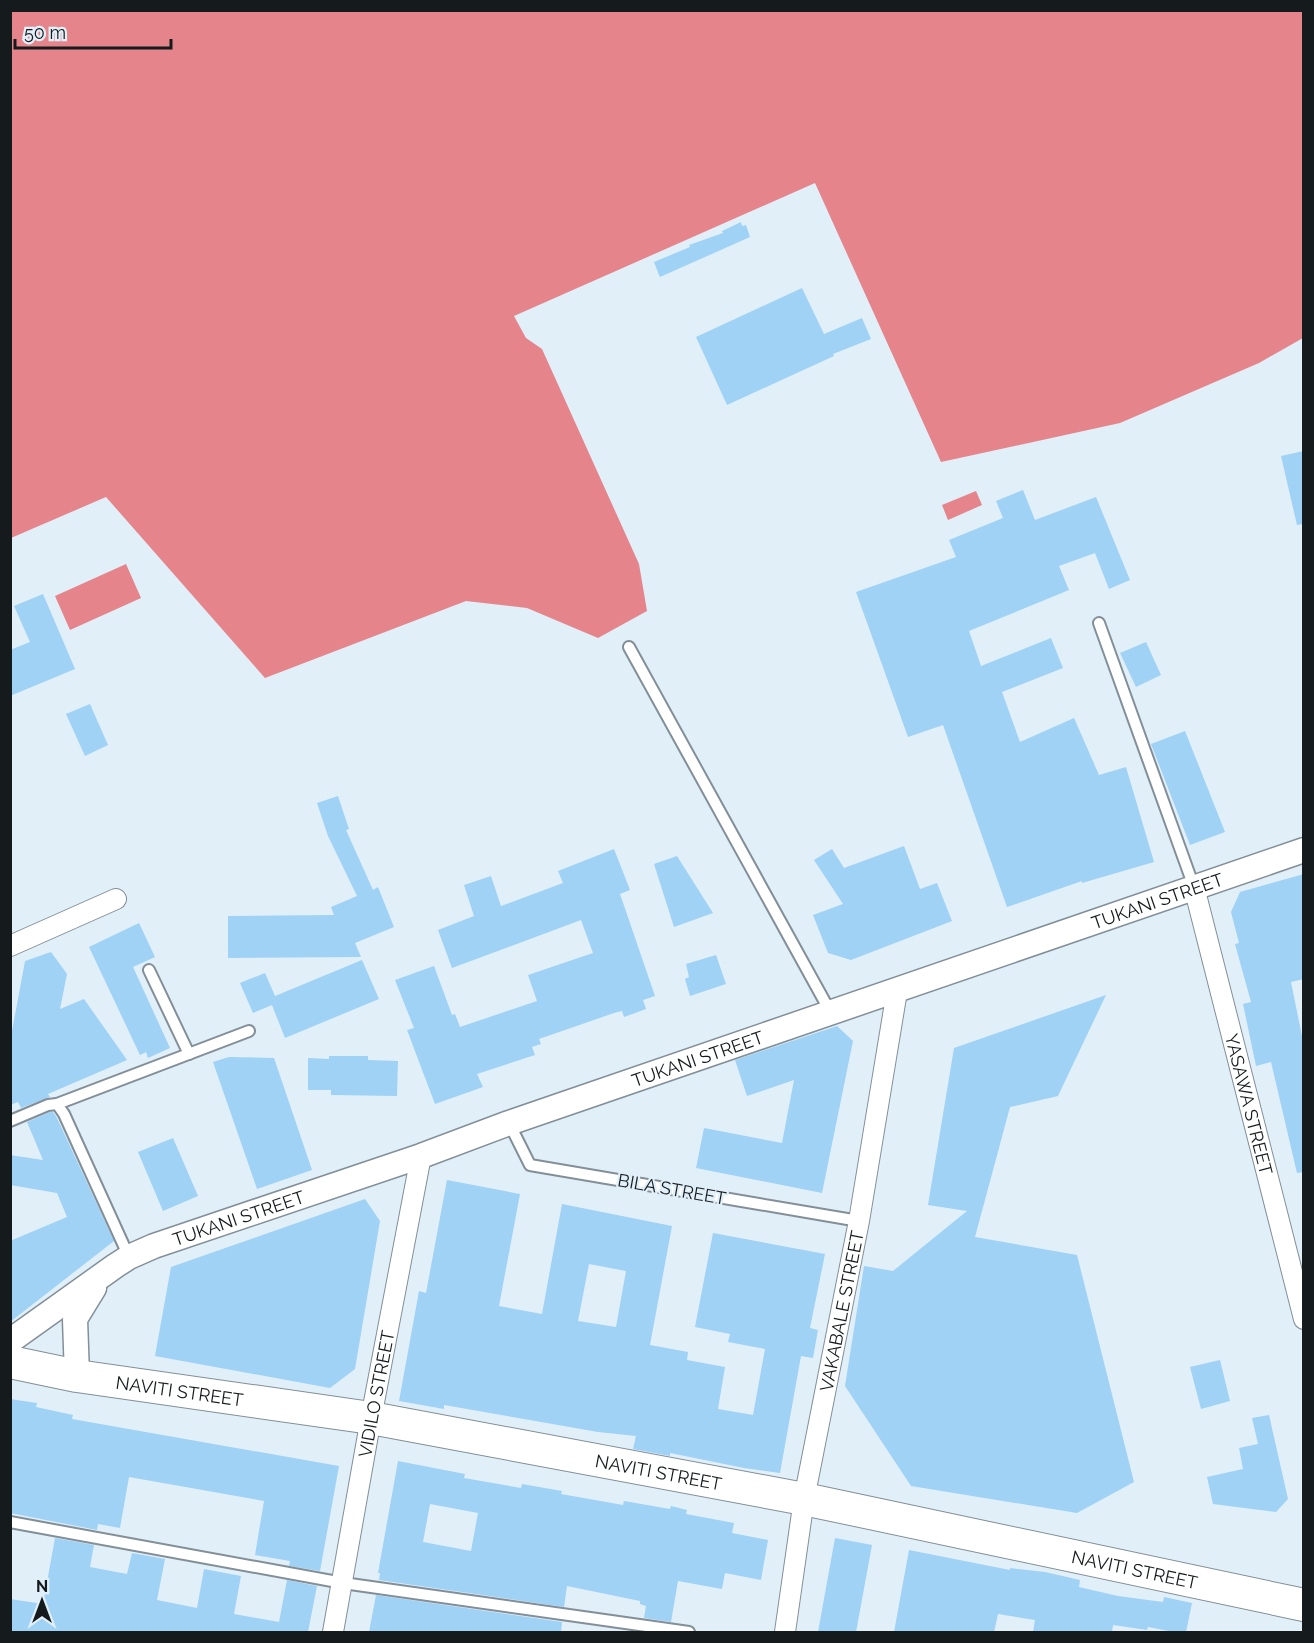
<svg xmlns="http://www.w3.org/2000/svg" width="1314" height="1643" viewBox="0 0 1314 1643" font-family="Raleway,sans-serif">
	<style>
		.water { fill: #e5848a }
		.building { fill: #9fd2f4; fill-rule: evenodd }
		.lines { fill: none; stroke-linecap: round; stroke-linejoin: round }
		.service-casing { stroke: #838f98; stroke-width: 14 }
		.minor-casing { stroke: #838f98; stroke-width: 22 }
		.tertiary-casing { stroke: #838f98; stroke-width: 27 }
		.primary-casing { stroke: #838f98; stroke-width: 34 }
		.service { stroke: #fff; stroke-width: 10 }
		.minor { stroke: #fff; stroke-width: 20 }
		.tertiary { stroke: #fff; stroke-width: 24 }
		.primary { stroke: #fff; stroke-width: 32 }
		.labels { text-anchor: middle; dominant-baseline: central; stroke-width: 4.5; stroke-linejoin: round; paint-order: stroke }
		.street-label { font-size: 18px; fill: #151a1d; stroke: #e1eff9 }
	</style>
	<rect width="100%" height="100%" fill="#e1eff9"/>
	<g class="water">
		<path d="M 11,10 L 1303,11 L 1303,338 L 1259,363 L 1120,423 L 941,462 L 815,183 L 514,316 L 526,338 L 542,349 L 639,564 L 647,611 L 598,638 L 527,608 L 466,601 L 265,678 L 106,497 L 11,538 Z"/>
		<path d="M 976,491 L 982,505 L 948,520 L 942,505 Z"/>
		<path d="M 126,564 L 141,598 L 70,630 L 55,596 Z"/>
	</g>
	<g class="building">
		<path d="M 741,222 L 742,226 L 746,225 L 750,237 L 660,277 L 659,275 L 654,262 L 690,247 L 689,245 L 723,233 L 722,231 Z"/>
		<path d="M 802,288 L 824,334 L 862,318 L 871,339 L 833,354 L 834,356 L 727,405 L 696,337 Z"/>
		<path d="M 1304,451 L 1304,524 L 1297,525 L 1281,456 Z"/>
		<path d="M 1023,490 L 1035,520 L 1096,497 L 1130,580 L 1109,589 L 1095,553 L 1059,566 L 1069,590 L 969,631 L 981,666 L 1051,638 L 1063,668 L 1002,692 L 1020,742 L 1074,718 L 1099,775 L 1126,767 L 1154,862 L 1082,883 L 1082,881 L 1007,907 L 943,725 L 908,737 L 856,592 L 956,557 L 949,540 L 1003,518 L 996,501 Z"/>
		<path d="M 43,594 L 75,669 L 10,696 L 10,650 L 30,642 L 14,606 Z"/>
		<path d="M 1146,642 L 1161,675 L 1136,687 L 1120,653 Z"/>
		<path d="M 90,704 L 108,745 L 85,756 L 66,714 Z"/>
		<path d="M 1185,731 L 1225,832 L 1190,845 L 1151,744 Z"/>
		<path d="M 338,796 L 349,829 L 346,830 L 373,890 L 378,887 L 394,927 L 355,943 L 361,957 L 228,958 L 228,916 L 334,915 L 331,907 L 357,896 L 328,836 L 317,803 Z"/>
		<path d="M 904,846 L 920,889 L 937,883 L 952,921 L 851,960 L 828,953 L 813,915 L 843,904 L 814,860 L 832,849 L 844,868 Z"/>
		<path d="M 614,849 L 630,890 L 620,894 L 655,996 L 643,1000 L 646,1009 L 624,1017 L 622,1011 L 614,1013 L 539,1039 L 541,1044 L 532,1047 L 535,1055 L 477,1074 L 483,1087 L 435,1104 L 407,1030 L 414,1028 L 395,980 L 434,966 L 452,1015 L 455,1014 L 460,1027 L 537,1001 L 528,975 L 593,953 L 581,920 L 452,968 L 438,930 L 474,916 L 464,885 L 491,876 L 501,906 L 563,883 L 558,871 Z"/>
		<path d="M 677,856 L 713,913 L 674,927 L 654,864 Z"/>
		<path d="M 1304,874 L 1304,979 L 1291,982 L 1304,1046 L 1304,1172 L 1297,1173 L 1271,1062 L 1256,1066 L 1243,1004 L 1251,1002 L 1235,944 L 1239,943 L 1231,912 L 1240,892 Z"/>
		<path d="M 139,923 L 155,957 L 133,967 L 170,1048 L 148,1058 L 146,1052 L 140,1055 L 89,947 Z"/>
		<path d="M 51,952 L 67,974 L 60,1009 L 84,999 L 127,1060 L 48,1094 L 50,1097 L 21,1108 L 18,1102 L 10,1105 L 10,1042 L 25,961 Z"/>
		<path d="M 716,955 L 726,984 L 690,996 L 685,979 L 689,977 L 686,964 Z"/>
		<path d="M 362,960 L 379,999 L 285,1038 L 272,1005 L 253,1013 L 240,983 L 265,973 L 275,996 Z"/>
		<path d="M 1106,995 L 1058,1096 L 1010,1107 L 975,1237 L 1077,1255 L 1134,1482 L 1077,1513 L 911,1486 L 845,1386 L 864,1266 L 893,1271 L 967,1211 L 928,1205 L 954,1048 Z"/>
		<path d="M 837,1026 L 853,1041 L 822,1193 L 696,1168 L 704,1128 L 782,1143 L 794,1080 L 747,1096 L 735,1060 Z"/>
		<path d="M 329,1056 L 368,1056 L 368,1060 L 398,1061 L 397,1096 L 331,1095 L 331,1090 L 308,1090 L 308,1058 L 329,1059 Z"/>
		<path d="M 229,1057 L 274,1058 L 312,1170 L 257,1189 L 213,1062 Z"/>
		<path d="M 50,1112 L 53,1112 L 57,1118 L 114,1241 L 10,1322 L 10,1241 L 67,1217 L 57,1193 L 10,1185 L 10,1155 L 43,1160 L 27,1122 Z"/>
		<path d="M 173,1138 L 198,1196 L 163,1211 L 138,1152 Z"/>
		<path d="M 447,1180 L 520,1194 L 499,1306 L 542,1314 L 562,1204 L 672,1226 L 650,1345 L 688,1352 L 687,1360 L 725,1367 L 718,1409 L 753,1415 L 765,1349 L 728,1342 L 730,1334 L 695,1327 L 713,1233 L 825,1254 L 810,1328 L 818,1330 L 813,1358 L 801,1356 L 780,1473 L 744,1468 L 670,1453 L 670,1456 L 633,1449 L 636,1436 L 598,1432 L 444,1405 L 444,1409 L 399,1401 L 419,1291 L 426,1293 ZM 589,1264 L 626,1271 L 616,1327 L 578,1321 Z"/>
		<path d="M 365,1199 L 380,1221 L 355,1369 L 330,1388 L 155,1356 L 171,1267 Z"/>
		<path d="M 1220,1360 L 1230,1401 L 1201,1409 L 1190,1367 Z"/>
		<path d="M 10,1399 L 37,1403 L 36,1407 L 73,1415 L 72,1419 L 339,1466 L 320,1571 L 289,1566 L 290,1561 L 255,1555 L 264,1501 L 129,1477 L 120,1528 L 98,1524 L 97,1530 L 10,1513 Z"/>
		<path d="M 1269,1415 L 1288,1499 L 1276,1512 L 1213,1504 L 1207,1477 L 1243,1469 L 1239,1448 L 1258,1444 L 1252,1418 Z"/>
		<path d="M 398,1461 L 465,1474 L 464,1478 L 521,1488 L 522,1484 L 562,1491 L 561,1494 L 623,1505 L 624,1501 L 670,1509 L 671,1506 L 687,1510 L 686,1514 L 734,1523 L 732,1533 L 768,1540 L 761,1580 L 725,1573 L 722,1589 L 678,1581 L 671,1622 L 644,1618 L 646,1606 L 640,1604 L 640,1601 L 567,1586 L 564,1607 L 379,1580 L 380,1573 L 378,1573 ZM 430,1504 L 478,1513 L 471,1551 L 423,1542 Z"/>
		<path d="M 55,1538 L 94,1545 L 90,1567 L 127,1574 L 132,1553 L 165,1559 L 157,1600 L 197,1608 L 204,1569 L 241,1576 L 234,1614 L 279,1622 L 287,1580 L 317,1586 L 308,1632 L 10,1632 L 10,1599 L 43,1604 Z"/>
		<path d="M 835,1538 L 872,1545 L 856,1632 L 818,1632 Z"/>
		<path d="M 909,1550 L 1010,1570 L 1010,1568 L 1045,1572 L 1080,1580 L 1079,1587 L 1118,1596 L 1163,1602 L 1164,1597 L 1192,1603 L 1186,1632 L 1174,1632 L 1148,1627 L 1147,1630 L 1113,1625 L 1112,1632 L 1033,1632 L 1035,1620 L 998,1614 L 994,1632 L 894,1632 Z"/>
		<path d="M 376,1595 L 562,1622 L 561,1632 L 369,1632 Z"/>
	</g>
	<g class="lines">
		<defs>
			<g id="service">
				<path d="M 1099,623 L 1194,887"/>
				<path d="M 629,647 L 831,1013"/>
				<path d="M 149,970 L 189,1054"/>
				<path d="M 57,1104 L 64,1114 L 129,1257"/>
				<path d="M 10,1121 L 48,1105 L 57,1104 L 249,1031"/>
				<path d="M 509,1123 L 530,1165 L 859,1221"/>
				<path d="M 10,1522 L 343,1583 L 689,1632"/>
			</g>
			<g id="minor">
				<path id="s1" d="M 1194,887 L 1304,1319"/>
				<path d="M 10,946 L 116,899"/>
				<path id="s2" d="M 333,1632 L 371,1418 L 421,1156"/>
				<path id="s3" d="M 785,1632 L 804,1499 L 859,1221 L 897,991"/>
			</g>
			<g id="tertiary">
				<path id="s4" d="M 10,1341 L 115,1266 L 129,1257 L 154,1246 L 421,1156 L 509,1123 L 1304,850"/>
				<path d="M 77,1376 L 75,1319 L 94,1288"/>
			</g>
			<g id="primary">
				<path id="s5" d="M 10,1362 L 77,1376 L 371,1418 L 804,1499 L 1304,1605"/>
			</g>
		</defs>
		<use href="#service" class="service-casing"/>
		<use href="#minor" class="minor-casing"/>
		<use href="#tertiary" class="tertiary-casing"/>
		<use href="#primary" class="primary-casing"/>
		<use href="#service" class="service"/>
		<use href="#minor" class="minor"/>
		<use href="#tertiary" class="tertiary"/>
		<use href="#primary" class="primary"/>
	</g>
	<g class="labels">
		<g class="street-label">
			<text stroke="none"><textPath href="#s4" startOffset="1234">TUKANI STREET</textPath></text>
			<text stroke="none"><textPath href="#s4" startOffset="748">TUKANI STREET</textPath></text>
			<text stroke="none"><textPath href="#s1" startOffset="224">YASAWA STREET</textPath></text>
			<text transform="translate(672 1189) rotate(10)">BILA STREET</text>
			<text stroke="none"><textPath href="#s4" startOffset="262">TUKANI STREET</textPath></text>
			<text stroke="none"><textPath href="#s3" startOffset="326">VAKABALE STREET</textPath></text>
			<text stroke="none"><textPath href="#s5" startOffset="172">NAVITI STREET</textPath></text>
			<text stroke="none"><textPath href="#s2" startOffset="242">VIDILO STREET</textPath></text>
			<text stroke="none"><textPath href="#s5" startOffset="658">NAVITI STREET</textPath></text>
			<text stroke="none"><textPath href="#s5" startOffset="1144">NAVITI STREET</textPath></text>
		</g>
	</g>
	<rect width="1314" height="1643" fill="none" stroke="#151a1d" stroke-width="24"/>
	<g transform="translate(42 1601)" stroke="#e1eff9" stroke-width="4.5" paint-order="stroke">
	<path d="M0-4.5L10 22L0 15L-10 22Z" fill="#151a1d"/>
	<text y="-9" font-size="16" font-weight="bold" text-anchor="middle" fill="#151a1d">N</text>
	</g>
	<path d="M15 39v9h156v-9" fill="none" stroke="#151a1d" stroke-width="3"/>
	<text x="24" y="39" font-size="18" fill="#151a1d" stroke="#e1eff9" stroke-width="4.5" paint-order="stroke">50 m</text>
</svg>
